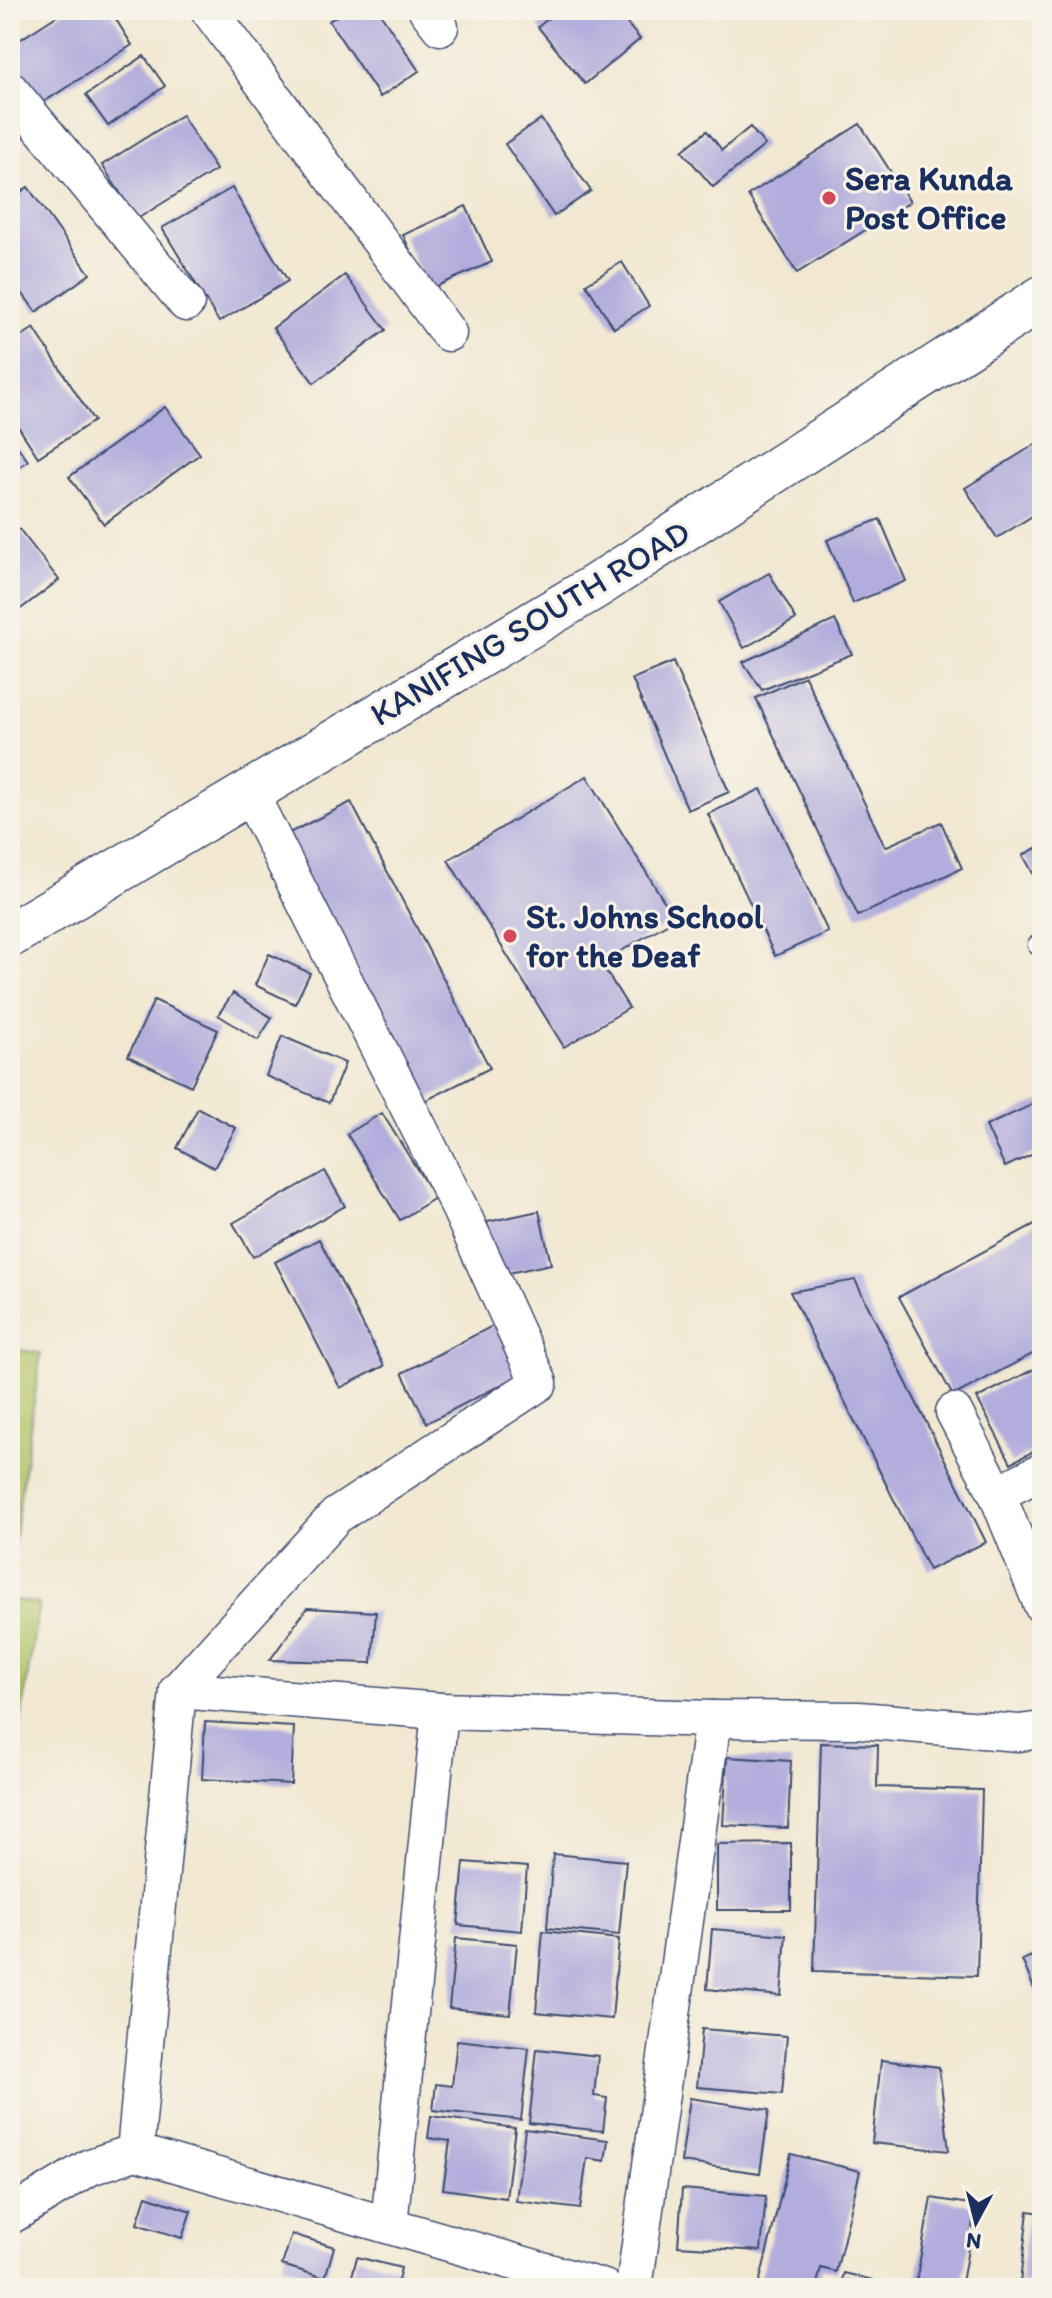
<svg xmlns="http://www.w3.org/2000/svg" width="1052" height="2298" viewBox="0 0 1052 2298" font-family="Itim,sans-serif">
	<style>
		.green { fill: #afc266; stroke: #657862; stroke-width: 2 }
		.building { fill: #b2addc }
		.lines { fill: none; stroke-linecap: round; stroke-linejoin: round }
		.service-casing { stroke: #3b4b6f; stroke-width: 21 }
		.minor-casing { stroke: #3b4b6f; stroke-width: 39 }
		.tertiary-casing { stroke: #3b4b6f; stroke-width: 47 }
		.service { stroke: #fff; stroke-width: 18 }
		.minor { stroke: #fff; stroke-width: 36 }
		.tertiary { stroke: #fff; stroke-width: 44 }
		.poi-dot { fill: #d1495b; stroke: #f7f3e8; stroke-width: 3 }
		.labels { text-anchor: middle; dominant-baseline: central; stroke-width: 6; stroke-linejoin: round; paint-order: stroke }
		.poi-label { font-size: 34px; font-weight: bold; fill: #1b2f5e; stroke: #f7f3e8; text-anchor: start }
		.street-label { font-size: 34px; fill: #1b2f5e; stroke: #f7f3e8 }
	</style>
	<rect width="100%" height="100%" fill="#f7f3e8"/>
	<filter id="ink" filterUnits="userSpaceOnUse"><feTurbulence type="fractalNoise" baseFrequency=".0125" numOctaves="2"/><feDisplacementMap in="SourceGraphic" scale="16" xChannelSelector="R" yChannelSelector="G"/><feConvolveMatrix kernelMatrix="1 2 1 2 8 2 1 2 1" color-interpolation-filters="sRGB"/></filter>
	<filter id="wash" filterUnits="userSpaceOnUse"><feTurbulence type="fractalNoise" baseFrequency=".006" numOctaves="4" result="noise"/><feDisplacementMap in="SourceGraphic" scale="32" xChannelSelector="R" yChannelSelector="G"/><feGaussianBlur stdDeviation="1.8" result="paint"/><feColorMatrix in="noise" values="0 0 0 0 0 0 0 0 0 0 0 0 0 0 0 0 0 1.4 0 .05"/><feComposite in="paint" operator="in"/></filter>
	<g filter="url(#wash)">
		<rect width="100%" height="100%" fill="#f2e8d2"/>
		<g class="green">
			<path d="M 10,1349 L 41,1353 L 10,1568 Z"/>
			<path d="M 10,1599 L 39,1604 L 10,1789 Z"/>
		</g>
		<g id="blocks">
			<g class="building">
				<path d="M 66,10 L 110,10 L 132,45 L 39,105 L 10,61 L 10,46 Z"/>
				<path d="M 346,10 L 378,10 L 419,71 L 380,97 L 329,21 Z"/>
				<path d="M 558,10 L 616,10 L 640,39 L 585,84 L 538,27 Z"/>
				<path d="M 144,56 L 165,86 L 108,126 L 86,95 Z"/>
				<path d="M 182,115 L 216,170 L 137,219 L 102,165 Z"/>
				<path d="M 541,119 L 591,191 L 554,216 L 505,144 Z"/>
				<path d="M 860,124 L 910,202 L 797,273 L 748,195 Z"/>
				<path d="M 750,127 L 765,145 L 713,187 L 682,151 L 707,131 L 722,150 Z"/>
				<path d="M 28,187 L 90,274 L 36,312 L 10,276 L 10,200 Z"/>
				<path d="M 232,188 L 288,281 L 219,322 L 162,228 Z"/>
				<path d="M 466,206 L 492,262 L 428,290 L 403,235 Z"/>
				<path d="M 622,262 L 649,306 L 614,328 L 586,284 Z"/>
				<path d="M 345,275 L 386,330 L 314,383 L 273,328 Z"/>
				<path d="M 34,328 L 94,421 L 38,457 L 10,414 L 10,343 Z"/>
				<path d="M 165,407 L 200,454 L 104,524 L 69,477 Z"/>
				<path d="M 10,436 L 28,461 L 10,473 Z"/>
				<path d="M 1042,440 L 1042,510 L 997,538 L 965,488 Z"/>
				<path d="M 880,519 L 906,581 L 853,603 L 827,540 Z"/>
				<path d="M 13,521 L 59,580 L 10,617 L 10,523 Z"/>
				<path d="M 769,573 L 796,619 L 744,648 L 719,602 Z"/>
				<path d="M 835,620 L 852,654 L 762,690 L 743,662 Z"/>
				<path d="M 673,662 L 729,792 L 688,810 L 632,679 Z"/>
				<path d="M 805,676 L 885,847 L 941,822 L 962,868 L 858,916 L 756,698 Z"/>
				<path d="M 587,776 L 675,919 L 601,963 L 629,1008 L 564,1047 L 448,860 Z"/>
				<path d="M 761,789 L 828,932 L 775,956 L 708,814 Z"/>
				<path d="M 351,802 L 490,1068 L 423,1102 L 283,836 Z"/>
				<path d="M 1042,845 L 1042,890 L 1023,855 Z"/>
				<path d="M 269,954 L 310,973 L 295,1004 L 255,985 Z"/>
				<path d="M 233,993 L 272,1018 L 258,1040 L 218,1015 Z"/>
				<path d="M 154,1000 L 218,1030 L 191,1086 L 128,1056 Z"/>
				<path d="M 282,1036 L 345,1063 L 329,1103 L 266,1076 Z"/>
				<path d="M 1042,1100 L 1042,1150 L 1005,1167 L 986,1126 Z"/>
				<path d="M 198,1108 L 236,1128 L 214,1168 L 177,1148 Z"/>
				<path d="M 382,1113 L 435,1198 L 400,1220 L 347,1134 Z"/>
				<path d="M 325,1171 L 345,1206 L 253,1257 L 233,1223 Z"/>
				<path d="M 539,1211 L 551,1264 L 499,1275 L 487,1222 Z"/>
				<path d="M 1042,1220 L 1042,1349 L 953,1396 L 899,1297 Z"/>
				<path d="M 319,1239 L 384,1366 L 340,1388 L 275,1262 Z"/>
				<path d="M 855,1280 L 986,1542 L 929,1570 L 790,1292 Z"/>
				<path d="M 496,1324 L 522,1374 L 427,1423 L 402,1373 Z"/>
				<path d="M 1042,1365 L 1042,1447 L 1011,1463 L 977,1398 Z"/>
				<path d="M 307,1608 L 376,1612 L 372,1663 L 270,1660 Z"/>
				<path d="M 205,1722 L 294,1727 L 291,1784 L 202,1779 Z"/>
				<path d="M 821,1743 L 878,1745 L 877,1787 L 982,1790 L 977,1976 L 814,1971 Z"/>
				<path d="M 727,1757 L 791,1761 L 788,1828 L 723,1825 Z"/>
				<path d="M 791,1843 L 791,1910 L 717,1910 L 717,1844 Z"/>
				<path d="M 553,1854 L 626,1861 L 619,1935 L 547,1928 Z"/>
				<path d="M 464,1862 L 527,1867 L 522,1931 L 458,1925 Z"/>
				<path d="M 712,1929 L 786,1935 L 781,1996 L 707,1989 Z"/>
				<path d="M 543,1931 L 619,1939 L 612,2019 L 536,2012 Z"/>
				<path d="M 456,1938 L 517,1944 L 510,2014 L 449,2008 Z"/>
				<path d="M 1042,1952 L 1042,2007 L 1022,1960 Z"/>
				<path d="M 702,2029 L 787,2036 L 782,2094 L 697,2087 Z"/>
				<path d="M 457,2040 L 529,2048 L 521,2120 L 433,2110 L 436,2084 L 452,2086 Z"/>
				<path d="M 537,2049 L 598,2056 L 594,2096 L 607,2098 L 603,2131 L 529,2123 Z"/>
				<path d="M 881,2060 L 939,2067 L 949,2151 L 872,2143 Z"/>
				<path d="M 690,2098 L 769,2110 L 760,2173 L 681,2162 Z"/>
				<path d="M 431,2116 L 515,2128 L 506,2198 L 443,2189 L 450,2141 L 428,2138 Z"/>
				<path d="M 525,2129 L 608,2140 L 605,2161 L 587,2158 L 580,2209 L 516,2201 Z"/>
				<path d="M 791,2154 L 860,2171 L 836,2272 L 821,2268 L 816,2288 L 758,2288 Z"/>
				<path d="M 682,2189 L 766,2196 L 761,2251 L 678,2246 Z"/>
				<path d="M 146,2196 L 191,2211 L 182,2238 L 137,2224 Z"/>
				<path d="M 931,2198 L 976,2205 L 961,2288 L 915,2288 Z"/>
				<path d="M 1028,2211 L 1042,2213 L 1042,2285 L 1020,2283 Z"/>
				<path d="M 292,2234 L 334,2247 L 325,2278 L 282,2265 Z"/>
				<path d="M 357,2257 L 401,2268 L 396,2288 L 349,2288 Z"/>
				<path d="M 844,2273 L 873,2280 L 871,2288 L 840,2288 Z"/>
			</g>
		</g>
	</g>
	<g filter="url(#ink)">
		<use href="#blocks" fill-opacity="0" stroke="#3b4b6f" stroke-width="2"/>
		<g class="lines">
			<defs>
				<path id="service" d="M 1037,945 L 1042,942"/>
				<g id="minor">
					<path d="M 209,10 L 448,333"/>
					<path d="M 427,10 L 440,27"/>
					<path d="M 10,90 L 186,303"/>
					<path d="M 954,1412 L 997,1494 L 1042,1605"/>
					<path d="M 997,1494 L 1042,1471"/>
					<path d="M 178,1690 L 336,1516 L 539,1383 L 460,1209 L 249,792"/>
					<path d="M 440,1711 L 713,1719 L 634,2288"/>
					<path d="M 713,1719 L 859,1720 L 1019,1733 L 1042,1730"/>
					<path d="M 135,2152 L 178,1690 L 440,1711 L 389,2225"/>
					<path d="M 10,2216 L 90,2167 L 135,2152 L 604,2288"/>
				</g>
				<path id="tertiary" d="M 10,935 L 596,586 L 1042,298"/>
			</defs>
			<use href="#service" class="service-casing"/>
			<use href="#minor" class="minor-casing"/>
			<use href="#tertiary" class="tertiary-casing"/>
			<use href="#service" class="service"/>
			<use href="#minor" class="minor"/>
			<use href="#tertiary" class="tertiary"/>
		</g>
	</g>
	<g class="poi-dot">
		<circle cx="829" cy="198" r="8"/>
		<circle cx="510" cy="936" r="8"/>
	</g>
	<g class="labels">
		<g class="poi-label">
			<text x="845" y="178">Sera Kunda<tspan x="845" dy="39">Post Office</tspan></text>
			<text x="526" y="916">St. Johns School<tspan x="526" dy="39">for the Deaf</tspan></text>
		</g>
		<g class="street-label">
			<text transform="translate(530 623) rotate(-31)">KANIFING SOUTH ROAD</text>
		</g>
	</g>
	<rect width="1052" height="2298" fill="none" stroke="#f7f3e8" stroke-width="40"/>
	<g transform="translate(976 2222) rotate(187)" stroke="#f7f3e8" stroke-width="6" paint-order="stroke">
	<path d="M0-6L14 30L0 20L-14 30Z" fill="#1b2f5e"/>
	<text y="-12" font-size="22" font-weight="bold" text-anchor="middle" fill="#1b2f5e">N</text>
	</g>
</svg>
